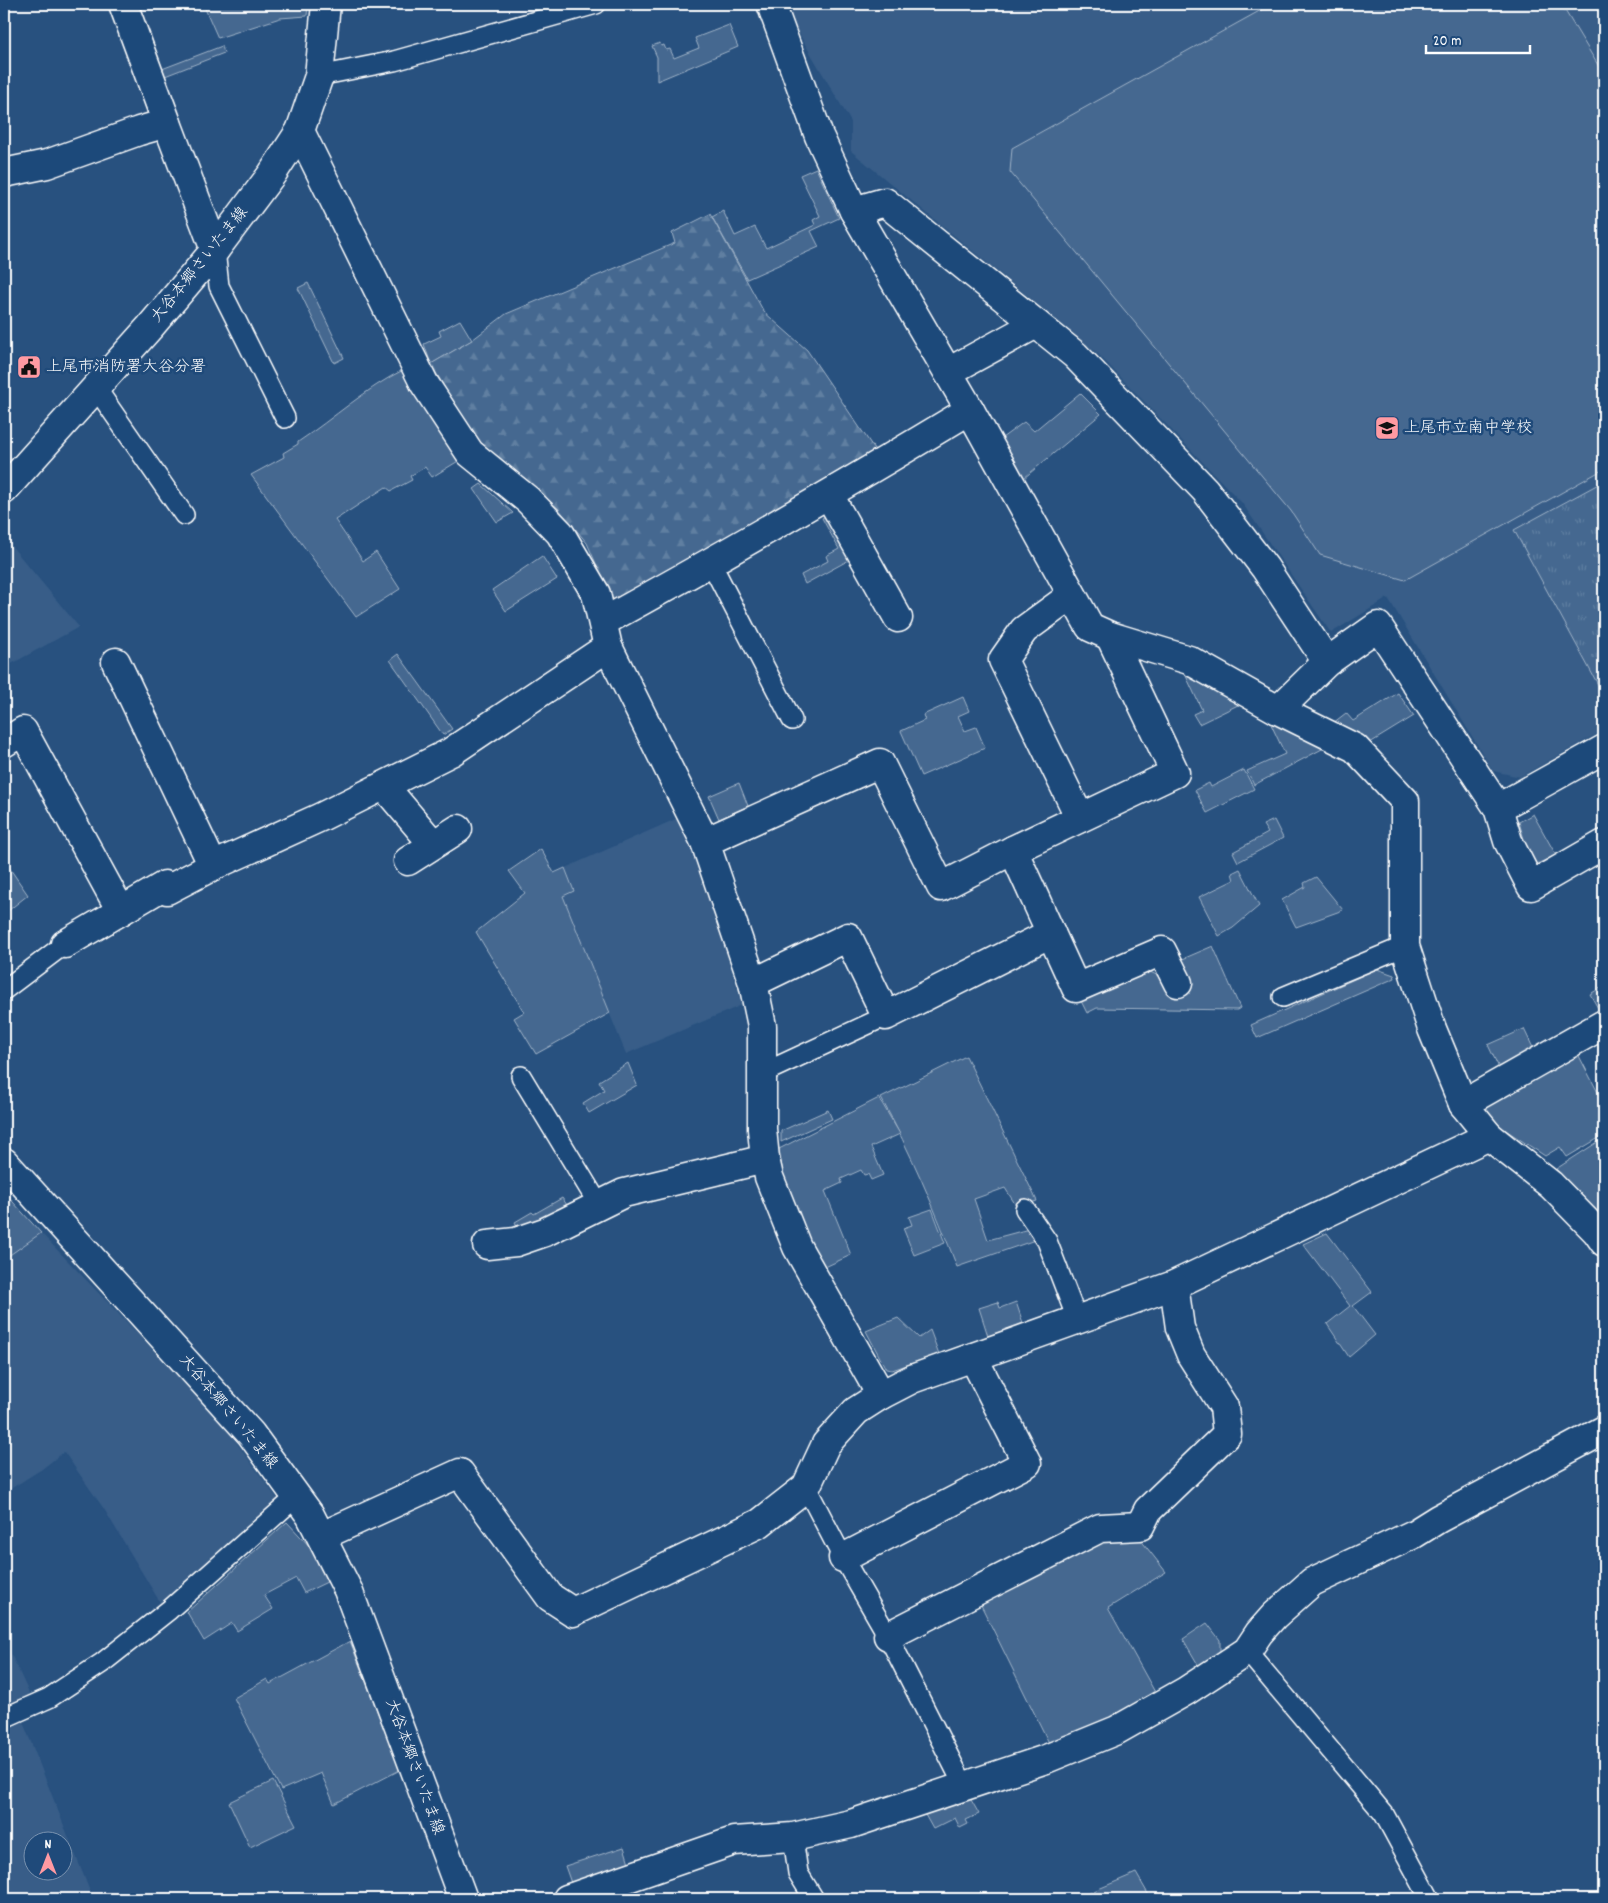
<svg xmlns="http://www.w3.org/2000/svg" width="1608" height="1903" viewBox="0 0 1608 1903" font-family="Dekko,'Klee One',sans-serif">
	<style>
		.built { fill: #375d88; fill-rule: evenodd }
		.green { fill: #446890; stroke: #a2b4c8 }
		.forest { fill: url(#forest-firs); stroke: #a2b4c8 }
		.park { fill: url(#park-tufts); stroke: #a2b4c8 }
		.lines { fill: none; stroke-linecap: round; stroke-linejoin: round }
		.service-casing { stroke: #fff; stroke-width: 22 }
		.minor-casing { stroke: #fff; stroke-width: 31 }
		.secondary-casing { stroke: #fff; stroke-width: 31 }
		.service { stroke: #1f4a7a; stroke-width: 19 }
		.minor { stroke: #1f4a7a; stroke-width: 28 }
		.secondary { stroke: #1f4a7a; stroke-width: 28 }
		.labels { text-anchor: middle; dominant-baseline: central; stroke-width: 5; stroke-linejoin: round; paint-order: stroke }
		.street-label { font-size: 16px; fill: #fff; stroke: #1f4a7a }
		.poi-label { font-size: 16px; fill: #fff; stroke: #1f4a7a; text-anchor: start }
	</style>
	<defs>
		<pattern id="forest-firs" width="22" height="20" patternUnits="userSpaceOnUse" patternTransform="scale(1.25)"><rect width="22" height="20" fill="#446890"/><path d="M5 1l3.5 6h-7zM16 11l3.5 6h-7z" fill="#607fa1"/></pattern>
		<pattern id="park-tufts" width="24" height="20" patternUnits="userSpaceOnUse" patternTransform="scale(1.25)"><rect width="24" height="20" fill="#446890"/><path d="M3 7l-1-3M5 7V3M7 7l1-3M15 17l-1-3M17 17v-4M19 17l1-3" fill="none" stroke="#607fa1"/></pattern>
	</defs>
	<rect width="100%" height="100%" fill="#28517f"/>
	<filter id="ink" filterUnits="userSpaceOnUse"><feTurbulence type="fractalNoise" baseFrequency=".02" numOctaves="2"/><feDisplacementMap in="SourceGraphic" scale="10" xChannelSelector="R" yChannelSelector="G"/><feConvolveMatrix kernelMatrix="1 2 1 2 8 2 1 2 1" color-interpolation-filters="sRGB"/></filter>
	<g filter="url(#ink)">
		<g class="built">
			<path d="M 786,4 L 1604,4 L 1604,730 L 1520,777 L 1493,771 L 1388,598 L 1331,633 L 1242,503 L 1098,354 L 851,151 L 851,122 L 792,22 Z"/>
			<path d="M 4,537 L 79,627 L 4,668 Z"/>
			<path d="M 678,818 L 696,854 L 706,881 L 742,1005 L 626,1054 L 562,896 L 574,891 L 565,868 Z"/>
			<path d="M 41,1233 L 217,1416 L 279,1501 L 161,1604 L 104,1509 L 64,1452 L 42,1469 L 4,1493 L 4,1259 Z"/>
			<path d="M 4,1639 L 30,1695 L 4,1707 Z"/>
			<path d="M 23,1722 L 93,1899 L 4,1899 L 4,1730 ZM 62,1840 L 62,1870 L 32,1870 L 32,1840 Z"/>
		</g>
		<g class="green">
			<path d="M 203,4 L 308,4 L 307,16 L 280,18 L 218,38 Z"/>
			<path d="M 1272,4 L 1561,4 L 1604,75 L 1604,469 L 1405,580 L 1320,555 L 1291,511 L 1010,172 L 1012,148 Z"/>
			<path d="M 729,25 L 738,47 L 657,81 L 657,57 L 652,46 L 660,43 L 661,46 L 664,45 L 666,50 L 670,49 L 674,58 L 699,48 L 695,38 Z"/>
			<path d="M 222,46 L 224,53 L 165,76 L 162,69 Z"/>
			<path d="M 816,168 L 839,218 L 811,231 L 819,247 L 747,279 L 712,217 L 723,211 L 735,236 L 755,227 L 766,248 L 815,225 L 813,220 L 820,216 L 800,175 Z"/>
			<path d="M 308,283 L 344,358 L 334,363 L 298,288 Z"/>
			<path d="M 460,320 L 472,340 L 431,364 L 424,344 L 441,336 L 439,331 Z"/>
			<path d="M 405,369 L 452,453 L 460,460 L 432,477 L 425,467 L 410,476 L 412,480 L 391,491 L 386,487 L 335,520 L 363,561 L 376,552 L 400,589 L 356,617 L 251,475 L 284,457 L 283,453 L 298,444 L 298,442 C 334,418 366,388 405,369 Z"/>
			<path d="M 1080,393 L 1101,414 L 1024,478 L 1019,477 L 1002,438 L 1024,422 L 1034,431 Z"/>
			<path d="M 481,484 L 513,513 L 497,522 L 474,489 Z"/>
			<path d="M 828,515 L 851,559 L 805,584 L 801,575 L 828,561 L 826,556 L 839,549 L 822,518 Z"/>
			<path d="M 542,556 L 557,579 L 506,611 L 492,590 Z"/>
			<path d="M 398,654 L 452,729 L 443,735 L 390,660 Z"/>
			<path d="M 1186,676 L 1240,704 L 1199,724 L 1193,714 L 1202,710 Z"/>
			<path d="M 1398,693 L 1414,716 L 1365,746 L 1333,723 L 1346,713 L 1353,721 Z"/>
			<path d="M 963,697 L 969,711 L 958,716 L 965,731 L 976,727 L 985,748 L 921,776 L 901,731 L 925,720 L 923,715 Z"/>
			<path d="M 1269,720 L 1324,748 L 1254,785 L 1247,771 L 1285,754 Z"/>
			<path d="M 1244,770 L 1254,789 L 1207,813 L 1195,790 L 1209,783 L 1211,787 Z"/>
			<path d="M 739,783 L 748,806 L 719,819 L 709,796 Z"/>
			<path d="M 1533,814 L 1556,855 L 1535,865 L 1528,853 L 1519,822 Z"/>
			<path d="M 1274,820 L 1283,838 L 1238,862 L 1233,852 L 1268,833 L 1263,825 Z"/>
			<path d="M 541,849 L 554,873 L 565,868 L 574,891 L 563,896 L 610,1013 L 536,1054 L 514,1018 L 524,1012 L 476,932 L 525,893 L 509,871 Z"/>
			<path d="M 4,860 L 28,895 L 4,914 Z"/>
			<path d="M 1240,869 L 1259,906 L 1233,928 L 1219,936 L 1199,897 L 1234,880 L 1232,873 Z"/>
			<path d="M 1316,877 L 1343,910 L 1296,927 L 1282,900 L 1305,887 L 1304,883 Z"/>
			<path d="M 1213,946 L 1240,1008 L 1237,1010 L 1097,1008 L 1087,1013 L 1080,999 L 1148,971 L 1161,977 L 1167,992 L 1187,984 L 1178,961 Z"/>
			<path d="M 1377,969 L 1394,975 L 1395,978 L 1257,1038 L 1251,1025 Z"/>
			<path d="M 1604,986 L 1604,1007 L 1599,1010 L 1590,994 Z"/>
			<path d="M 1524,1029 L 1535,1052 L 1501,1072 L 1488,1045 Z"/>
			<path d="M 1578,1054 L 1604,1104 L 1604,1135 L 1567,1157 L 1560,1147 L 1545,1156 L 1489,1119 L 1484,1103 Z"/>
			<path d="M 966,1056 L 1037,1201 L 1017,1207 L 1005,1188 L 974,1199 L 988,1240 L 1029,1229 L 1038,1239 L 957,1267 C 935,1209 911,1153 881,1098 Z"/>
			<path d="M 628,1063 L 637,1085 L 589,1113 L 583,1103 L 604,1090 L 599,1081 Z"/>
			<path d="M 879,1098 L 900,1134 L 871,1147 L 883,1175 L 871,1180 L 868,1174 L 864,1175 L 861,1170 L 841,1179 L 842,1183 L 825,1191 L 851,1255 L 825,1267 L 804,1232 L 784,1180 L 779,1149 Z"/>
			<path d="M 828,1110 L 832,1119 L 781,1142 L 781,1131 Z"/>
			<path d="M 1604,1138 L 1604,1218 L 1556,1169 Z"/>
			<path d="M 4,1192 L 41,1233 L 4,1259 Z"/>
			<path d="M 562,1198 L 570,1209 L 518,1228 L 515,1222 L 532,1212 L 534,1214 Z"/>
			<path d="M 932,1209 L 945,1243 L 914,1255 L 903,1228 L 912,1225 L 909,1217 Z"/>
			<path d="M 1327,1233 L 1372,1292 L 1353,1306 L 1375,1335 L 1349,1357 L 1327,1324 L 1350,1306 L 1303,1244 Z"/>
			<path d="M 998,1302 L 1000,1308 L 1016,1302 L 1024,1326 L 989,1339 L 979,1308 Z"/>
			<path d="M 898,1318 L 919,1338 L 930,1330 L 939,1354 L 892,1370 L 886,1369 L 866,1331 Z"/>
			<path d="M 287,1522 L 313,1550 L 327,1582 L 304,1593 L 296,1578 L 264,1595 L 273,1609 L 237,1631 L 232,1623 L 204,1641 L 187,1612 Z"/>
			<path d="M 1117,1534 L 1140,1539 L 1166,1572 L 1108,1608 L 1156,1694 L 1113,1725 L 1051,1747 L 979,1601 Z"/>
			<path d="M 1207,1623 L 1220,1640 L 1220,1655 L 1200,1668 L 1183,1639 Z"/>
			<path d="M 350,1641 L 400,1770 L 334,1804 L 321,1773 L 281,1790 L 234,1698 L 267,1679 L 270,1684 Z"/>
			<path d="M 273,1781 L 296,1825 L 250,1847 L 229,1802 Z"/>
			<path d="M 970,1798 L 979,1814 L 966,1820 L 968,1824 L 960,1828 L 955,1818 L 933,1829 L 924,1813 Z"/>
			<path d="M 624,1847 L 629,1863 L 571,1883 L 565,1866 Z"/>
			<path d="M 1136,1873 L 1151,1899 L 1075,1899 Z"/>
		</g>
		<path class="forest" d="M 710,214 L 764,312 L 807,350 L 879,456 L 612,600 L 587,543 L 558,508 L 472,435 L 431,364 L 472,340 L 506,314 L 675,243 L 672,233 Z"/>
		<path class="park" d="M 1604,481 L 1604,690 L 1602,692 L 1514,530 Z"/>
		<g class="lines">
			<defs>
				<g id="service">
					<path d="M 319,76 L 394,61 L 596,4"/>
					<path d="M 215,250 L 219,286 L 285,418"/>
					<path d="M 96,388 L 184,515"/>
					<path d="M 711,563 L 792,720"/>
					<path d="M 4,990 L 65,944"/>
					<path d="M 1283,997 L 1405,946"/>
					<path d="M 761,1074 L 886,1016"/>
					<path d="M 521,1076 L 599,1205"/>
					<path d="M 1025,1209 L 1047,1241 L 1077,1319"/>
					<path d="M 806,1487 L 843,1558 L 888,1636 L 965,1788"/>
					<path d="M 1247,1651 L 1384,1814 L 1430,1899"/>
					<path d="M 4,1718 L 49,1698 L 102,1663 L 169,1610 L 297,1496"/>
					<path d="M 793,1837 L 798,1873 L 814,1899"/>
				</g>
				<g id="minor">
					<path d="M 123,4 L 167,123"/>
					<path d="M 771,4 L 819,136 L 854,211 L 885,202 L 1075,355 L 1205,490 L 1265,568 L 1327,662"/>
					<path d="M 300,131 L 424,383 L 470,453 L 528,500 L 560,533 L 596,594 L 608,647 L 705,842 L 753,983 L 762,1026 L 762,1129 L 765,1159 L 769,1177 L 797,1247 L 881,1395"/>
					<path d="M 4,173 L 47,164 L 139,131 L 167,123 L 215,250"/>
					<path d="M 854,211 L 970,410 L 1090,627 L 1110,636 L 1189,660 L 1278,710 L 1355,748 L 1405,801 L 1405,946 L 1432,1029 L 1463,1104 L 1489,1136 L 1551,1185 L 1597,1232 L 1604,1242"/>
					<path d="M 948,372 L 1036,324"/>
					<path d="M 829,495 L 898,618"/>
					<path d="M 1072,595 L 1024,630 L 1003,660 L 1080,818"/>
					<path d="M 603,622 C 727,554 849,483 970,410"/>
					<path d="M 116,662 L 213,866"/>
					<path d="M 1278,710 L 1327,662 L 1378,626 L 1498,808 L 1604,749"/>
					<path d="M 4,743 L 23,731 L 121,911"/>
					<path d="M 384,786 L 433,844"/>
					<path d="M 1498,808 L 1508,841 L 1531,886 L 1604,844"/>
					<path d="M 705,842 L 880,763 L 941,887 L 1013,850 L 1175,773 L 1110,636"/>
					<path d="M 1013,850 L 1076,988 L 1162,951 L 1178,983"/>
					<path d="M 408,861 L 458,829"/>
					<path d="M 65,944 L 165,885 L 167,890 L 213,866 L 321,817 L 451,752 L 608,647"/>
					<path d="M 753,983 L 848,937 L 886,1016 L 1051,933"/>
					<path d="M 1463,1104 L 1604,1024"/>
					<path d="M 487,1245 L 516,1242 L 545,1232 L 624,1193 L 765,1159"/>
					<path d="M 322,1536 L 460,1473 L 550,1597 L 573,1612 L 760,1523 L 806,1487 L 826,1444 L 856,1411 L 881,1395 L 912,1379 L 1174,1285 L 1489,1136"/>
					<path d="M 843,1558 L 1027,1463 L 973,1357"/>
					<path d="M 888,1636 L 1100,1528 L 1140,1526 L 1148,1510 L 1227,1434 L 1224,1407 L 1191,1355 L 1180,1328 L 1174,1285"/>
					<path d="M 567,1899 L 734,1841 L 793,1837 L 851,1824 L 1046,1759 L 1117,1730 L 1186,1691 L 1247,1651 L 1259,1633 L 1274,1616 L 1312,1582 L 1414,1534 L 1438,1519 L 1604,1430"/>
				</g>
				<g id="secondary">
					<path d="M 4,490 L 150,327 L 215,250 L 272,174 L 300,131 L 319,76 L 326,4"/>
					<path d="M 4,1162 L 251,1434 L 310,1515 L 348,1590 L 463,1899"/>
				</g>
			</defs>
			<use href="#service" class="service-casing"/>
			<use href="#minor" class="minor-casing"/>
			<use href="#secondary" class="secondary-casing"/>
			<use href="#service" class="service"/>
			<use href="#minor" class="minor"/>
			<use href="#secondary" class="secondary"/>
		</g>
	</g>
	<defs>
		<symbol id="civic-square" viewBox="-11 -11 22 22"><rect x="-9" y="-9" width="18" height="18" rx="4" fill="#ff9aa2" stroke="#1f4a7a"/><path d="M-.6-6.5H3V-4.5H.6V-3L4-1V1h2V6H-6V1h2V-1L-.6-3ZM-1.2 2.5V6h2.4V2.5Z" fill="#111"/></symbol>
		<symbol id="school-square" viewBox="-11 -11 22 22"><rect x="-9" y="-9" width="18" height="18" rx="4" fill="#ff9aa2" stroke="#1f4a7a"/><path d="M0-5L7-2L0 1L-7-2ZM-4 1L0 2.5L4 1V4Q0 6-4 4Z" fill="#111"/></symbol>
	</defs>
	<g fill-rule="evenodd">
		<use href="#civic-square" x="15" y="353" width="28" height="28"/>
		<use href="#school-square" x="1373" y="414" width="28" height="28"/>
	</g>
	<g class="labels">
		<g class="street-label">
			<text transform="translate(200 265) rotate(-51)">大谷本郷さいたま線</text>
			<text transform="translate(228 1412) rotate(50)">大谷本郷さいたま線</text>
			<text transform="translate(414 1767) rotate(70)">大谷本郷さいたま線</text>
		</g>
		<g class="poi-label">
			<text x="46" y="367">上尾市消防署大谷分署</text>
			<text x="1404" y="428">上尾市立南中学校</text>
		</g>
	</g>
	<rect width="1608" height="1903" fill="none" stroke="#1f4a7a" stroke-width="20"/>
	<rect x="10" y="10" width="1588" height="1883" fill="none" stroke="#fff" stroke-width="2" filter="url(#ink)"/>
	<g transform="translate(48 1856)"><circle r="24" fill="#1f4a7a" stroke="#7992af"/>
	<path d="M0-4L9 19L0 12L-9 19Z" fill="#ff9aa2"/>
	<text y="-8" font-size="14" font-weight="bold" text-anchor="middle" fill="#ffffff">N</text>
	</g>
	<path d="M1426 45v8h104v-8" fill="none" stroke="#ffffff" stroke-width="2.5"/>
	<text x="1433" y="45" font-size="15" fill="#ffffff" stroke="#1f4a7a" stroke-width="4" paint-order="stroke">20 m</text>
</svg>
